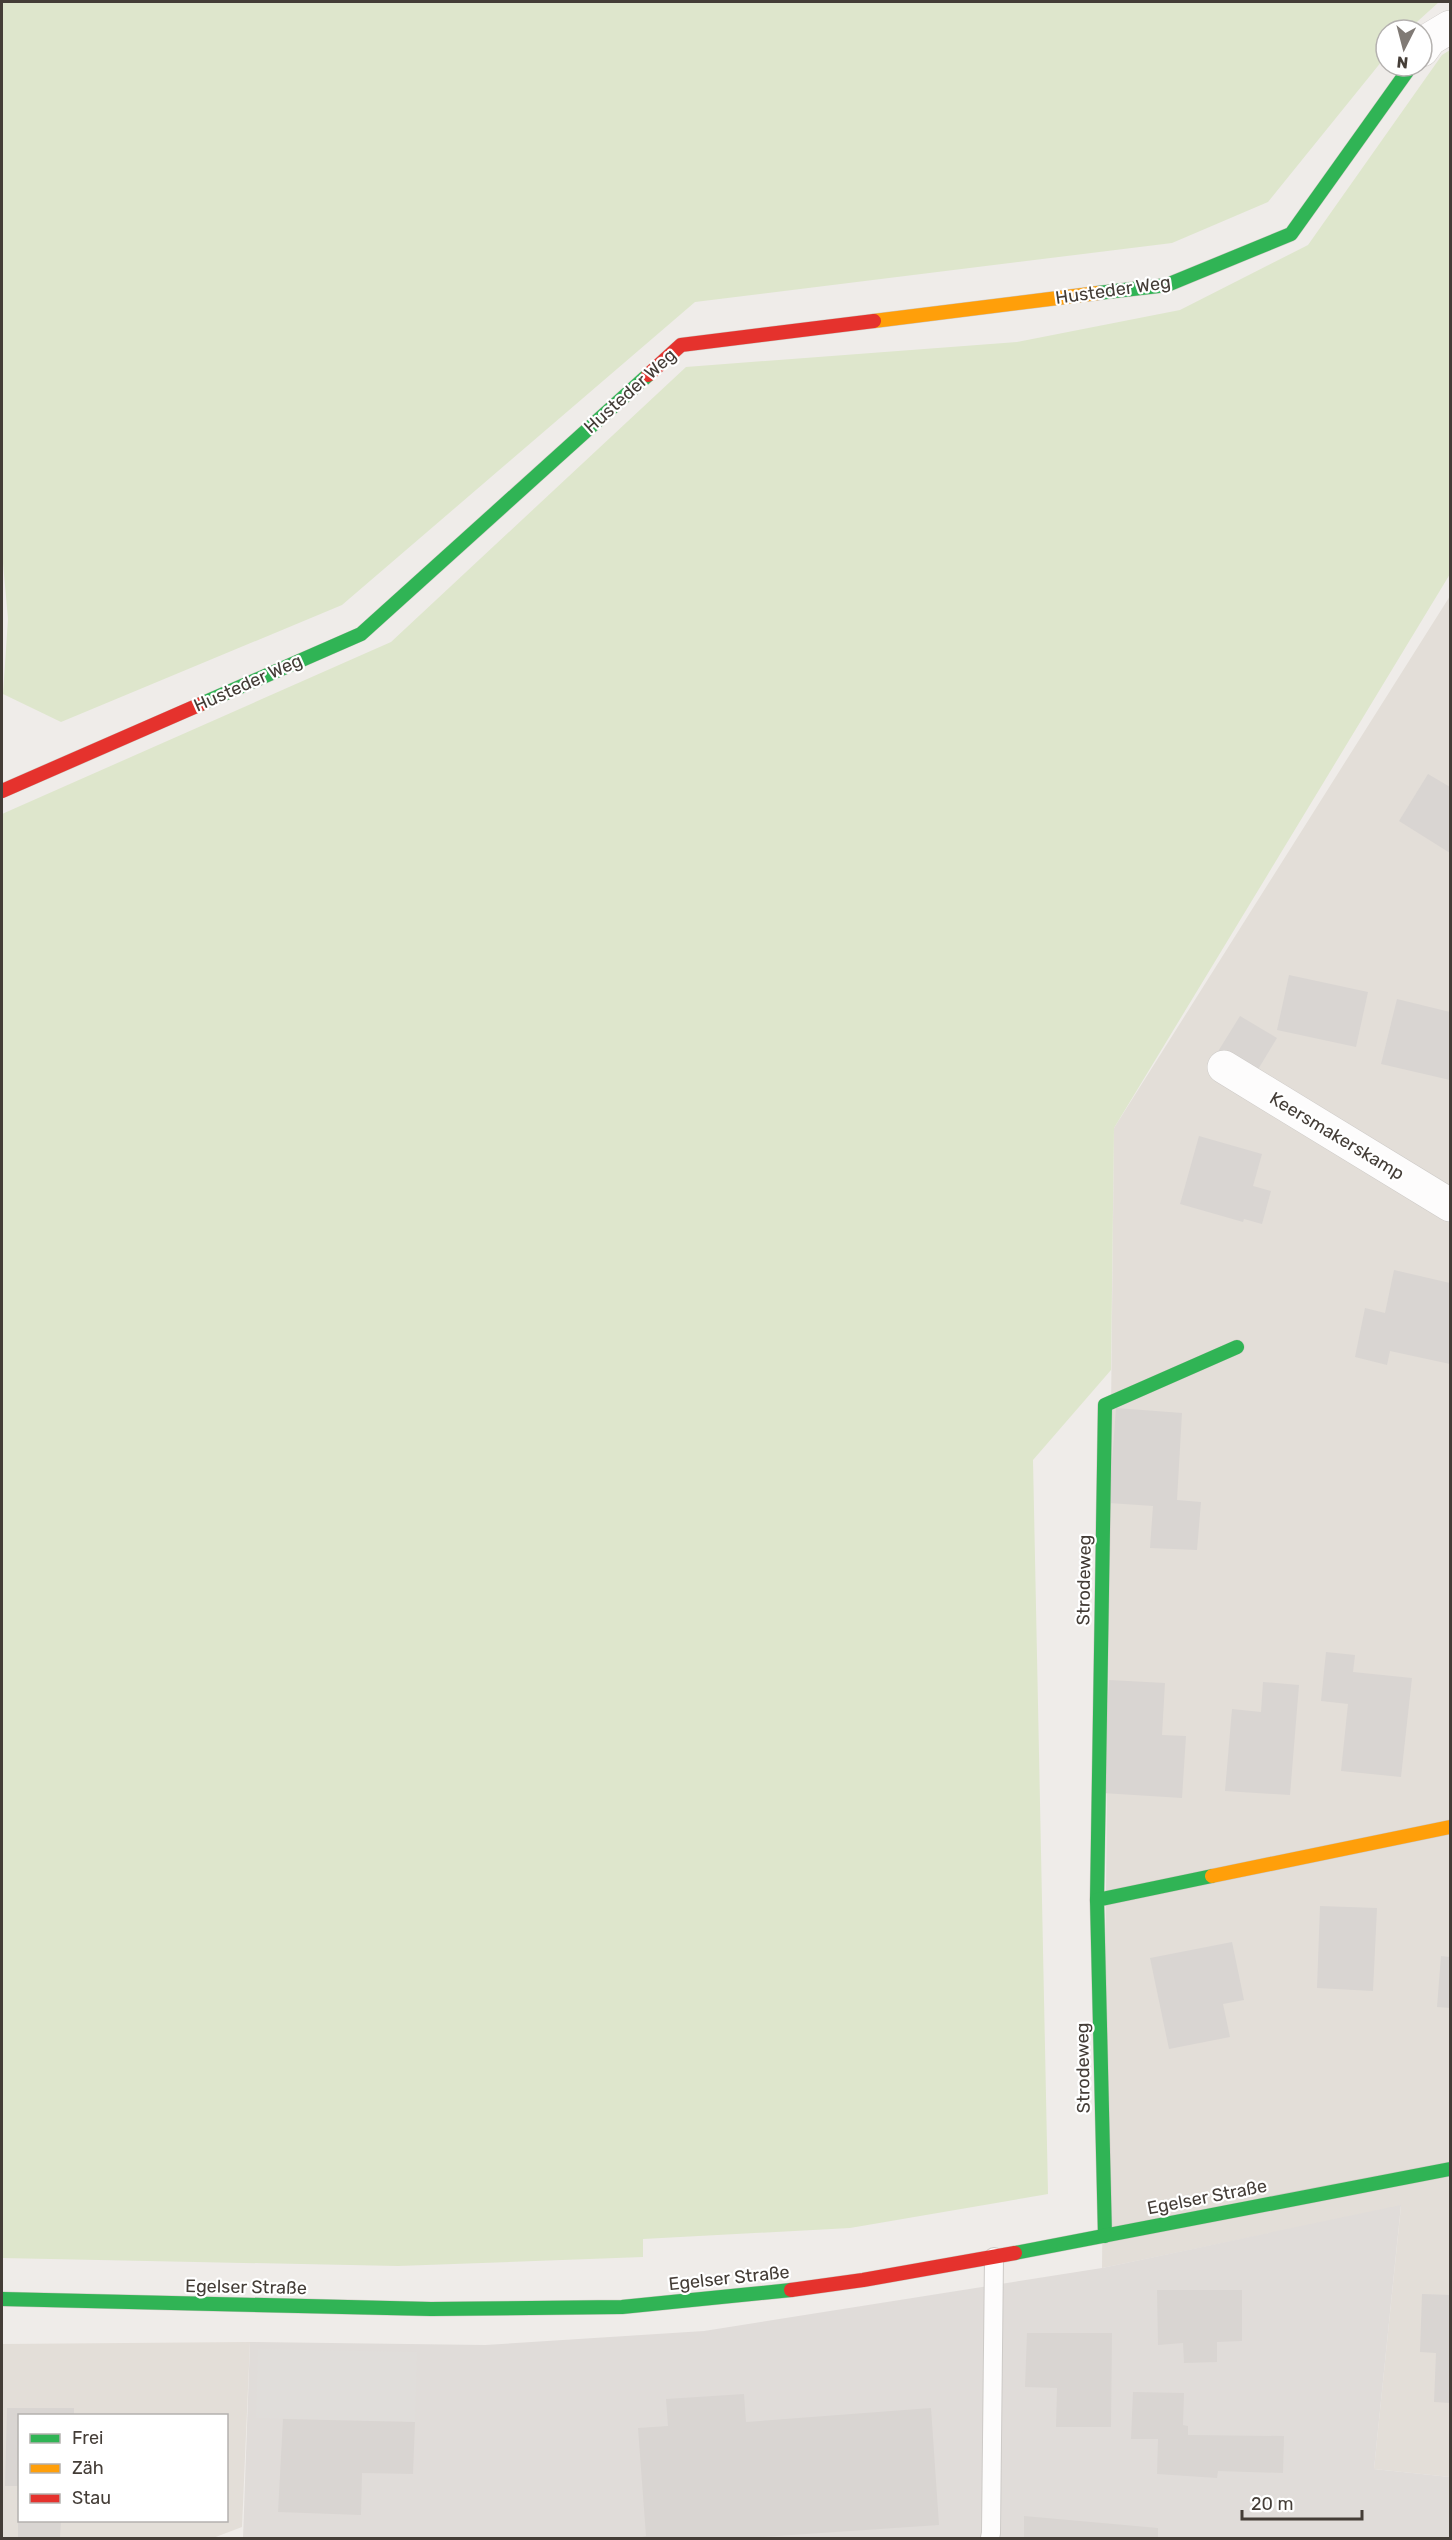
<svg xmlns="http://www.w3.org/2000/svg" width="1452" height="2540" viewBox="0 0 1452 2540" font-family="Rubik,sans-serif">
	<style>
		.residential { fill: #e3ded8; fill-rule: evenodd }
		.industrial { fill: #e0dcd9 }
		.green { fill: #dee6cc }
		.parking { fill: #e0ddda }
		.building { fill: #d9d5d2 }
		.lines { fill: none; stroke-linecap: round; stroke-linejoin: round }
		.lane-casing { stroke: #cdcac7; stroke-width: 20 }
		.street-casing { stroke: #cdcac7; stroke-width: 34 }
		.fast-casing { stroke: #cdc8c1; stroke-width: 15 }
		.slow-casing { stroke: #cdc8c1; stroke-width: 15 }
		.jam-casing { stroke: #cdc8c1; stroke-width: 15 }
		.lane { stroke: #fdfcfc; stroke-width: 18 }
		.street { stroke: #fdfcfc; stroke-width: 33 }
		.fast { stroke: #30b455; stroke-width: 14 }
		.slow { stroke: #ff9f0a; stroke-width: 14 }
		.jam { stroke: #e5322d; stroke-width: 14 }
		.labels { text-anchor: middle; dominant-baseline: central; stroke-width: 4.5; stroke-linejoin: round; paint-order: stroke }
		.street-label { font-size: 18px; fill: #443d37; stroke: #fff }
	</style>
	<rect width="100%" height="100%" fill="#efece9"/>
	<g class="residential">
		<path d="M 1450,596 L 1450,2477 L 1374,2469 L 1401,2206 L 1102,2268 L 1114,1128 Z"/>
		<path d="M 250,2342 L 242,2527 L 213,2538 L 2,2538 L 2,2344 ZM 20,2416 L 226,2416 L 226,2520 L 20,2520 Z"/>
	</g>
	<path class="industrial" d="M 1401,2205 L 1374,2469 L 1450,2477 L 1450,2538 L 243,2538 L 250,2342 L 485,2345 L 704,2331 L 1102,2268 Z"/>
	<g class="green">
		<path d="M 2,2 L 1439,2 L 1408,30 L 1386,30 L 1386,56 L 1268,202 L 1172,243 L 695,302 L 342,605 L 61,722 L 3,694 L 8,619 L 2,552 Z"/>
		<path d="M 1450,50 L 1450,574 L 1114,1128 L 1111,1370 L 1033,1460 L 1048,2194 L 850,2228 L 643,2239 L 643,2257 L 398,2266 L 2,2258 L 2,814 L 391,642 L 686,367 L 1017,342 L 1180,310 L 1308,245 L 1442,55 Z"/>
	</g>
	<path class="parking" d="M 258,2349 L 417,2352 L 415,2422 L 256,2418 Z"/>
	<g class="building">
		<path d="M 1428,774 L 1450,787 L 1450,853 L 1399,821 Z"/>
		<path d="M 1289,975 L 1368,992 L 1356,1047 L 1277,1030 Z"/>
		<path d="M 1397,999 L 1450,1012 L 1450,1080 L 1381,1064 Z"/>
		<path d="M 1240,1016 L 1277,1038 L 1254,1076 L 1217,1053 Z"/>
		<path d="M 1199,1136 L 1262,1154 L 1253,1186 L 1271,1191 L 1262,1224 L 1244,1219 L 1243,1222 L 1180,1204 Z"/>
		<path d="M 1394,1270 L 1450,1283 L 1450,1364 L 1390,1351 L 1387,1365 L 1355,1357 L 1365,1308 L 1385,1313 Z"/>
		<path d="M 1116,1408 L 1182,1413 L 1177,1500 L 1201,1502 L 1197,1550 L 1150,1548 L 1153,1506 L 1109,1503 Z"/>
		<path d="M 1326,1652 L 1355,1655 L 1353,1672 L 1412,1678 L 1401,1777 L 1341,1771 L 1348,1704 L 1321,1701 Z"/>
		<path d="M 1109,1680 L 1165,1683 L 1162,1735 L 1186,1736 L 1182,1798 L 1102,1793 Z"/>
		<path d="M 1263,1682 L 1299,1685 L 1290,1795 L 1225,1791 L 1232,1709 L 1261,1712 Z"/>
		<path d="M 1320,1906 L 1377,1908 L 1373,1991 L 1317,1988 Z"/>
		<path d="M 1232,1942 L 1244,2000 L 1223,2004 L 1230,2037 L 1169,2049 L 1150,1958 Z"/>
		<path d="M 1441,1956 L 1450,1957 L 1450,2008 L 1437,2007 Z"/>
		<path d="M 1157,2290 L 1242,2290 L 1242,2341 L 1217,2342 L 1217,2362 L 1184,2363 L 1183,2343 L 1158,2345 Z"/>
		<path d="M 1422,2294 L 1450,2295 L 1450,2403 L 1434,2402 L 1436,2353 L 1420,2352 Z"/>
		<path d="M 1027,2333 L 1112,2333 L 1111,2427 L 1056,2427 L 1057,2388 L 1025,2387 Z"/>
		<path d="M 1133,2392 L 1184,2393 L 1183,2425 L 1188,2426 L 1188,2435 L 1284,2436 L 1283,2473 L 1218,2471 L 1217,2478 L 1157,2474 L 1158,2439 L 1131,2439 Z"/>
		<path d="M 744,2394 L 746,2422 L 931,2408 L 939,2525 L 746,2538 L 638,2538 L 646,2536 L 638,2428 L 668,2426 L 666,2399 Z"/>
		<path d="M 7,2408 L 74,2408 L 74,2416 L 20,2416 L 20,2486 L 5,2486 Z"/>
		<path d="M 283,2419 L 415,2422 L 413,2474 L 362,2473 L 361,2515 L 278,2512 Z"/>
		<path d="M 1024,2516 L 1158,2528 L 1158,2538 L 1024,2538 Z"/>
		<path d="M 18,2520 L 61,2520 L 60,2538 L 18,2538 Z"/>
	</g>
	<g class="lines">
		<defs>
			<path id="lane" d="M 990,2538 L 991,2533 L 994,2257"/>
			<g id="street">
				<path d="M 1422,50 L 1430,39 L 1450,27"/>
				<path d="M 1224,1067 L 1450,1205"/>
			</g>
			<g id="fast">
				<path d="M 1098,293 L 1167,285 L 1291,234 L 1411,66"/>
				<path d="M 201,704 L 361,634 L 648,375"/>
				<path d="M 1097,1900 L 1105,1405 L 1237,1347"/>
				<path d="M 1105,2236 L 1097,1900 L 1212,1876"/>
				<path d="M 1015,2253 L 1450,2169"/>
				<path d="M 2,2299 L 431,2309 L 622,2307 L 791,2290"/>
			</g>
			<g id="slow">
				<path d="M 874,321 L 1098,293"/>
				<path d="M 1212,1876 L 1450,1827"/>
			</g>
			<g id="jam">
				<path d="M 648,375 L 681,345 L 874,321"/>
				<path d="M 2,791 L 201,704"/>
				<path d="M 791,2290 L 863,2280 L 1015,2253"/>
			</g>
		</defs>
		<use href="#lane" class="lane-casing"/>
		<use href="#street" class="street-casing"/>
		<use href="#fast" class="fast-casing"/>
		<use href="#slow" class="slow-casing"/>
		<use href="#jam" class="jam-casing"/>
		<use href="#lane" class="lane"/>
		<use href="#street" class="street"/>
		<use href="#fast" class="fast"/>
		<use href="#slow" class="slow"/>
		<use href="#jam" class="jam"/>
	</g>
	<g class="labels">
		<g class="street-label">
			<text transform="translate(1113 290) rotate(-8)">Husteder Weg</text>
			<text transform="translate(630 391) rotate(-42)">Husteder Weg</text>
			<text transform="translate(248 683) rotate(-24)">Husteder Weg</text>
			<text transform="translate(1337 1136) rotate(31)">Keersmakerskamp</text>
			<text transform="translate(1084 1580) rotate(-89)">Strodeweg</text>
			<text transform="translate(1083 2068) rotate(-91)">Strodeweg</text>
			<text transform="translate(1207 2197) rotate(-11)">Egelser Straße</text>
			<text transform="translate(729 2278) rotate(-6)">Egelser Straße</text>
			<text transform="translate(246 2287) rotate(1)">Egelser Straße</text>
		</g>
	</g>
	<rect width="1452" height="2540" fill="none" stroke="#443d37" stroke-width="6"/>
	<rect x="18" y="2414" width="210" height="108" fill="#ffffff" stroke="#b4b1af" stroke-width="1.5"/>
	<rect x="30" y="2434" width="30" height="9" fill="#30b455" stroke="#b4b1af" stroke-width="1.5"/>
	<text x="72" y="2444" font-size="18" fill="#443d37">Frei</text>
	<rect x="30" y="2464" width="30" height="9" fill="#ff9f0a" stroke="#b4b1af" stroke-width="1.5"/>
	<text x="72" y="2474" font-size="18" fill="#443d37">Zäh</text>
	<rect x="30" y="2494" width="30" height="9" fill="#e5322d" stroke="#b4b1af" stroke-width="1.5"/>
	<text x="72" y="2504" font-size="18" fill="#443d37">Stau</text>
	<g transform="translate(1404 48) rotate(186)"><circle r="28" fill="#ffffff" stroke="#b4b1af" stroke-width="1.5"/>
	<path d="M0-4.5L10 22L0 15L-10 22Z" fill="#807a75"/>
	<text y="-9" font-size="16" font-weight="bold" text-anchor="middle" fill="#443d37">N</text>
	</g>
	<path d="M1242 2510v9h120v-9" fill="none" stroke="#443d37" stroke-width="3"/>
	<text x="1251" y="2510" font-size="18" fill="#443d37" stroke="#ffffff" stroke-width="4.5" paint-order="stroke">20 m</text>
</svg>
